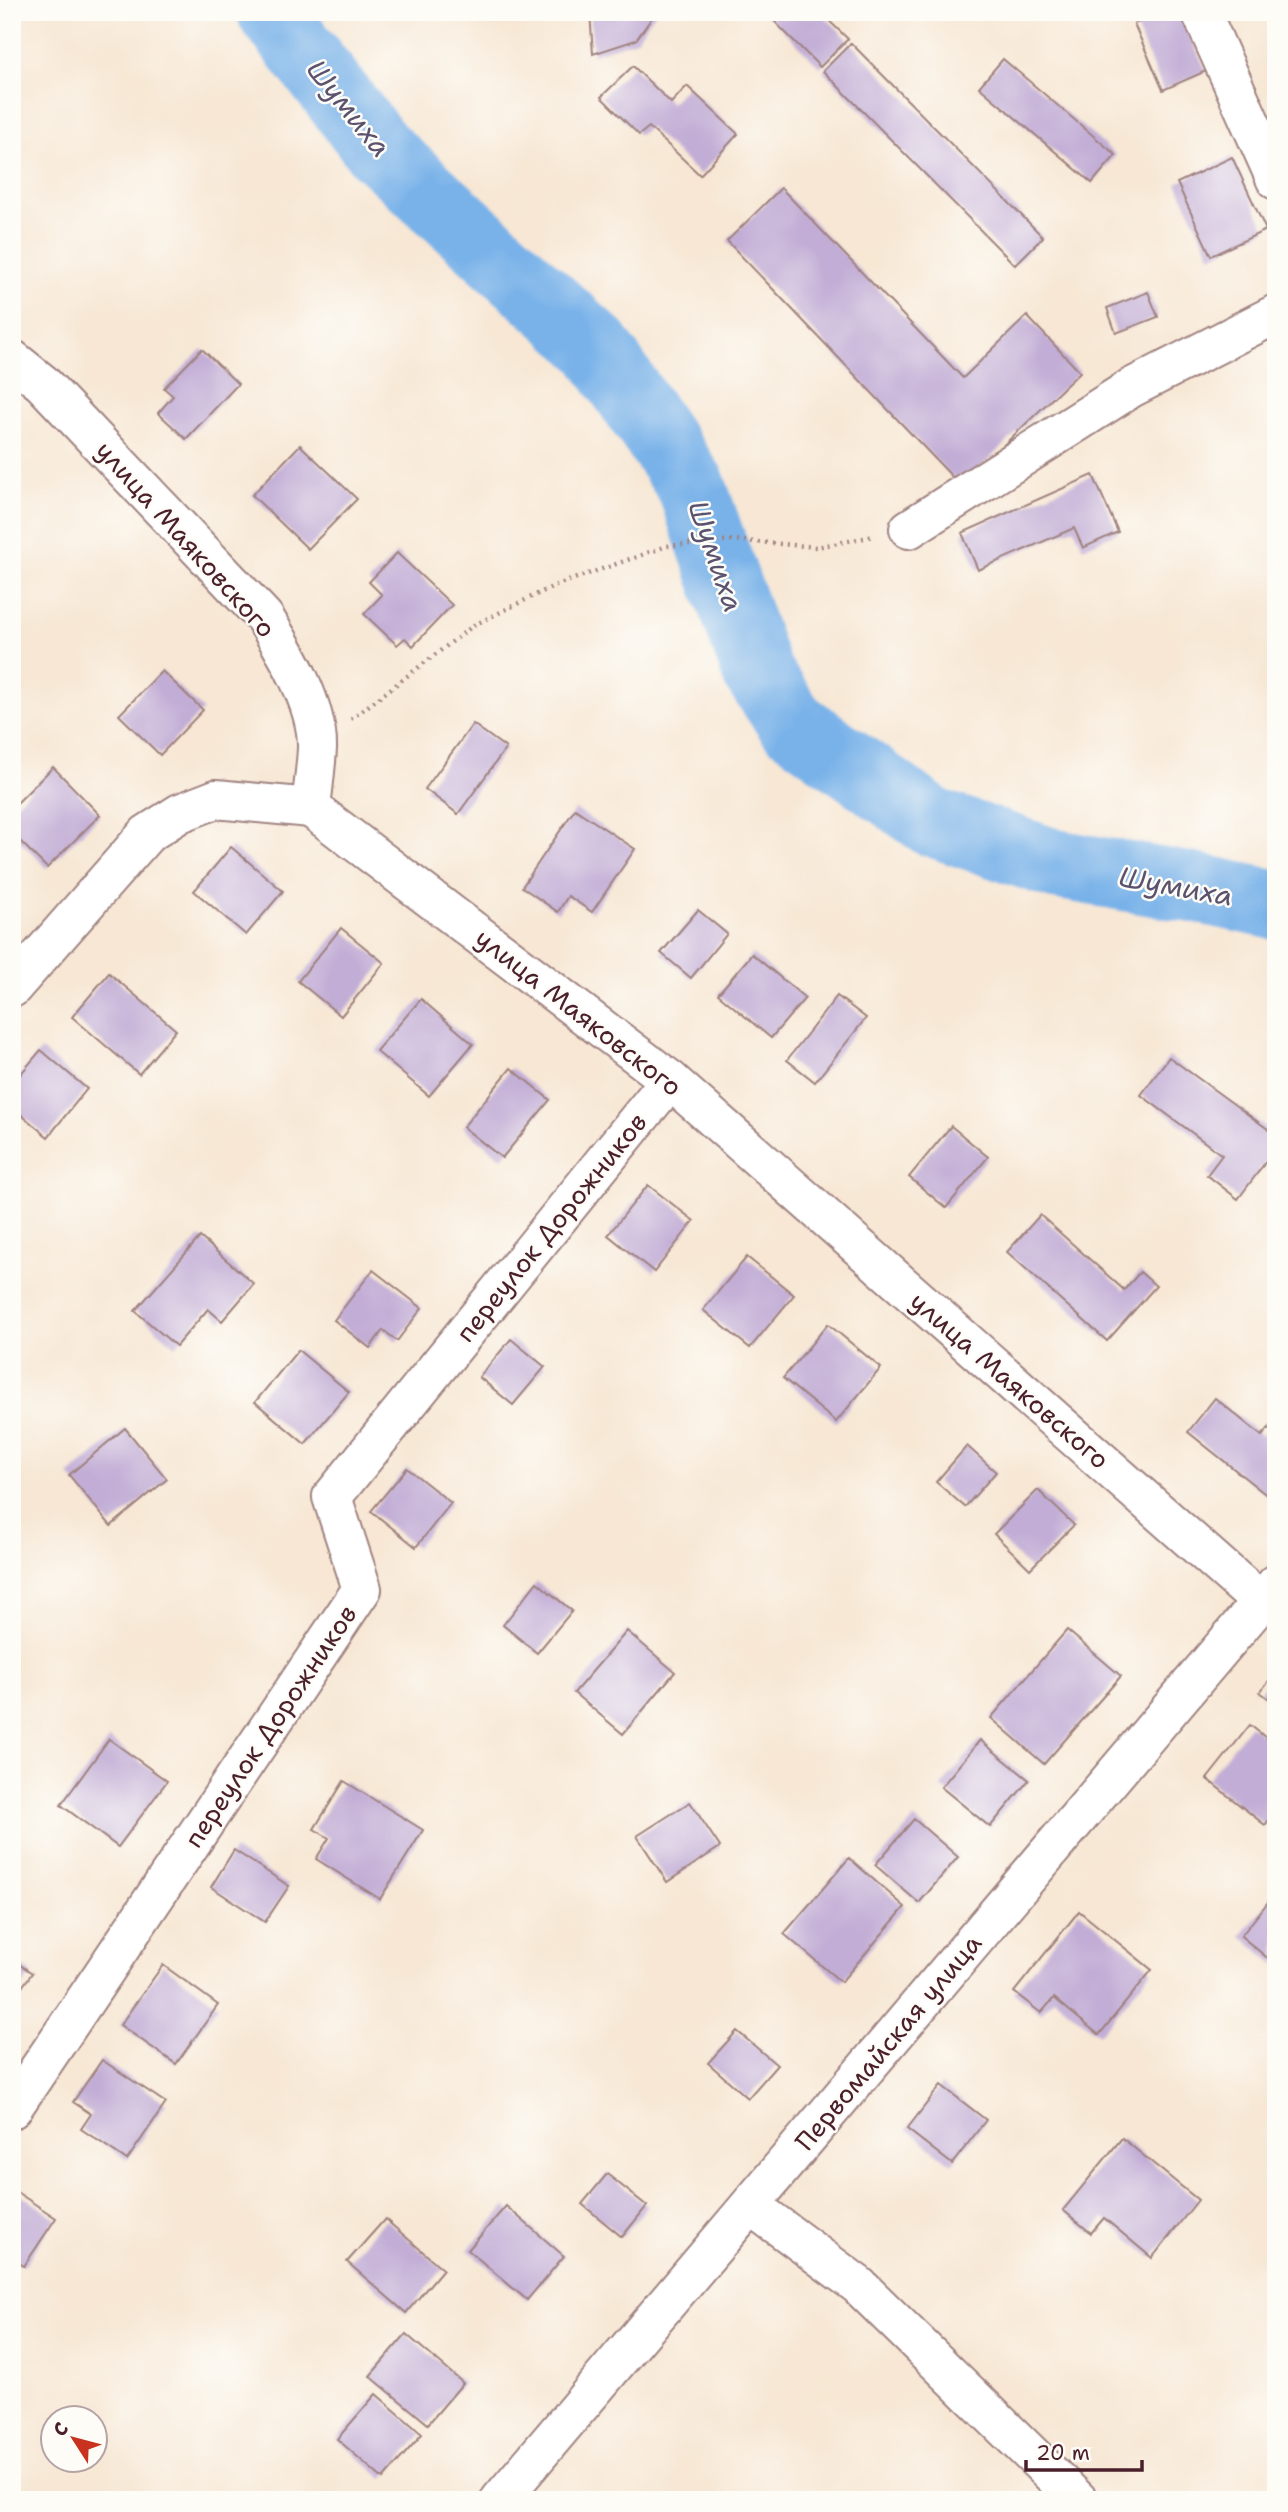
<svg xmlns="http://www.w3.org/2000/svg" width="1288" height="2512" viewBox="0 0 1288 2512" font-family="'Shantell Sans',sans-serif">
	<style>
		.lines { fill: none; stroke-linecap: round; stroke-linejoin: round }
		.river { stroke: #79b2e9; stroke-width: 70 }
		.building { fill: #c2add6 }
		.minor-casing { stroke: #a08380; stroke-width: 42 }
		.path { stroke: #a08380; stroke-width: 4.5; stroke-dasharray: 2 5; stroke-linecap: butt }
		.minor { stroke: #fff; stroke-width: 38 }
		.labels { text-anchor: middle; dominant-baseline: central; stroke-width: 5; stroke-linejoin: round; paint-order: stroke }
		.street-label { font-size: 26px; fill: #4a1f2b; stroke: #fdfcf7 }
		.water-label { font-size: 28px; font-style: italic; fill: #5a526e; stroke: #fdfcf7 }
	</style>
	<rect width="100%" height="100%" fill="#fdfcf7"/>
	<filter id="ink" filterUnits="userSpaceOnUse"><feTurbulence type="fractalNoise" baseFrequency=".0143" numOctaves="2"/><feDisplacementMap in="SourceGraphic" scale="14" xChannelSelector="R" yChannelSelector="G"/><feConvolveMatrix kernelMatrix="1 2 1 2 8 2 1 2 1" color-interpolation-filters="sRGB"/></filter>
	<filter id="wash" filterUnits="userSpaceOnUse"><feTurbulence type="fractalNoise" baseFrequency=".00686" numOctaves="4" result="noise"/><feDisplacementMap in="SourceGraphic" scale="28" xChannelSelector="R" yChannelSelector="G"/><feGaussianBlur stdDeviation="1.57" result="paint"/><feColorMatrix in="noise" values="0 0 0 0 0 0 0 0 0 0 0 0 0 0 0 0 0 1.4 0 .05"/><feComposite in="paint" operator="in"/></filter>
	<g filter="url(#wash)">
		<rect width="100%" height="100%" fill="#f7e7d4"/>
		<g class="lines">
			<path class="river" d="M 272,12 L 378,149 L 597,347 L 691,485 L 757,672 L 792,723 L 932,822 L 1055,864 L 1205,890 L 1276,905"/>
		</g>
		<g id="blocks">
			<g class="building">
				<path d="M 590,12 L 656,12 L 636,40 L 593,54 Z"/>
				<path d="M 765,12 L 820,12 L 848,39 L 820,67 Z"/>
				<path d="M 1161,12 L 1180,12 L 1206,71 L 1163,90 L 1134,24 Z"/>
				<path d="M 1266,12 L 1276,12 L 1276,33 Z"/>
				<path d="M 851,43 L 1043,237 L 1015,265 L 823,71 Z"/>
				<path d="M 1003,59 L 1116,155 L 1092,183 L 979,87 Z"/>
				<path d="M 633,66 L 671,103 L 687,86 L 738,134 L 700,175 L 649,127 L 639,135 L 601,97 Z"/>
				<path d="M 1232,157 L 1266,230 L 1211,256 L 1177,183 Z"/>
				<path d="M 781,188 L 963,378 L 1027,316 L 1080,372 L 961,486 L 727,241 Z"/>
				<path d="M 1148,292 L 1158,317 L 1116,333 L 1107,308 Z"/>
				<path d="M 202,349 L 238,384 L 186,439 L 158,413 L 173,396 L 164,388 Z"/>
				<path d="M 300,445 L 357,499 L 308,549 L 252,495 Z"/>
				<path d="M 1093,475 L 1118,532 L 1083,548 L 1074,528 L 978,570 L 962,533 Z"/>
				<path d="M 397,553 L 452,605 L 413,646 L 405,638 L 397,645 L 364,614 L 382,595 L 369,582 Z"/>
				<path d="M 162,671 L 203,710 L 160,755 L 119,715 Z"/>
				<path d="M 473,724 L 506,748 L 458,814 L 425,789 Z"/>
				<path d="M 53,767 L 100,815 L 47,868 L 12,833 L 12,808 Z"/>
				<path d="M 575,809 L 635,849 L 592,912 L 568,896 L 558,912 L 522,887 Z"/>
				<path d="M 231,847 L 283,891 L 246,935 L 194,891 Z"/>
				<path d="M 698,910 L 727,934 L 691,978 L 661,953 Z"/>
				<path d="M 341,928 L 384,963 L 341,1016 L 298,981 Z"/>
				<path d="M 752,954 L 805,998 L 771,1038 L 718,994 Z"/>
				<path d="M 109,973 L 176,1030 L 139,1074 L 72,1017 Z"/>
				<path d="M 837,996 L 866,1018 L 815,1082 L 787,1060 Z"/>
				<path d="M 421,999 L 473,1044 L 429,1096 L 376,1051 Z"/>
				<path d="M 41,1050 L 87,1089 L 48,1137 L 12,1107 L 12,1084 Z"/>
				<path d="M 1169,1057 L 1276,1135 L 1276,1148 L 1238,1199 L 1207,1175 L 1222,1155 L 1141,1095 Z"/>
				<path d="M 511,1068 L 550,1100 L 502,1158 L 463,1127 Z"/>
				<path d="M 951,1126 L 988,1157 L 946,1208 L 909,1177 Z"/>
				<path d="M 648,1185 L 694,1221 L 654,1272 L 608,1235 Z"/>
				<path d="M 1040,1215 L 1124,1290 L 1140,1272 L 1156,1286 L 1107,1341 L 1007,1252 Z"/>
				<path d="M 200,1237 L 254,1284 L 222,1321 L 208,1309 L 176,1346 L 135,1311 Z"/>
				<path d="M 747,1257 L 794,1295 L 750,1348 L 703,1310 Z"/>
				<path d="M 373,1270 L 422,1308 L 397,1341 L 383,1330 L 370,1348 L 334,1320 Z"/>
				<path d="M 828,1324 L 881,1368 L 836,1422 L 783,1378 Z"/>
				<path d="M 511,1339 L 545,1367 L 513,1405 L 479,1377 Z"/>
				<path d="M 298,1350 L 349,1392 L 305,1444 L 255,1402 Z"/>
				<path d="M 1215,1398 L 1262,1436 L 1276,1420 L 1276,1488 L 1269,1497 L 1188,1432 Z"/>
				<path d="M 125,1428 L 167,1479 L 111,1526 L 69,1475 Z"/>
				<path d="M 967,1446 L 996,1472 L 965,1507 L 936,1482 Z"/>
				<path d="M 407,1468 L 451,1503 L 416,1547 L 371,1511 Z"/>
				<path d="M 1038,1490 L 1074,1525 L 1030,1569 L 994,1534 Z"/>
				<path d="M 537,1582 L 572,1611 L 537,1653 L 503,1625 Z"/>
				<path d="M 1067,1630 L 1121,1676 L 1044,1764 L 991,1718 Z"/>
				<path d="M 627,1631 L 675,1672 L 623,1734 L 574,1693 Z"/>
				<path d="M 1276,1672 L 1276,1704 L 1260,1692 Z"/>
				<path d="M 1250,1725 L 1276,1746 L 1276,1811 L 1265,1825 L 1207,1779 Z"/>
				<path d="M 109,1739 L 167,1781 L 118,1847 L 61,1805 Z"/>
				<path d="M 980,1740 L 1029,1780 L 990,1827 L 941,1787 Z"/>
				<path d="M 344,1781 L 423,1830 L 380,1899 L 316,1859 L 329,1838 L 314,1829 Z"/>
				<path d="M 690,1802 L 720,1847 L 667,1882 L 637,1836 Z"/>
				<path d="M 914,1819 L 958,1857 L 919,1903 L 875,1865 Z"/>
				<path d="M 234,1850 L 289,1886 L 265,1922 L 211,1887 Z"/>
				<path d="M 849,1858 L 905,1907 L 841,1982 L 784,1934 Z"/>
				<path d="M 1276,1892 L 1276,1965 L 1241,1936 Z"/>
				<path d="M 1079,1911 L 1152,1970 L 1099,2035 L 1054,1998 L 1041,2013 L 1014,1992 Z"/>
				<path d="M 12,1959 L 32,1973 L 12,2001 Z"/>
				<path d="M 163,1965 L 218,2005 L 176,2064 L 120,2025 Z"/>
				<path d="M 737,2031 L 777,2065 L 748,2098 L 708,2063 Z"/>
				<path d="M 102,2060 L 166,2103 L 127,2160 L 81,2129 L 91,2114 L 73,2102 Z"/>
				<path d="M 941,2085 L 986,2120 L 952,2164 L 907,2129 Z"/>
				<path d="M 1122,2138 L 1198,2200 L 1152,2258 L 1104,2218 L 1091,2233 L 1063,2210 Z"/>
				<path d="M 607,2174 L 647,2206 L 622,2237 L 582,2204 Z"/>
				<path d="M 12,2189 L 56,2218 L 24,2266 L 12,2258 Z"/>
				<path d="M 506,2206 L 564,2256 L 527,2300 L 468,2250 Z"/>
				<path d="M 385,2219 L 443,2269 L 406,2313 L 347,2262 Z"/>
				<path d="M 406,2334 L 463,2383 L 428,2424 L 370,2376 Z"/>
				<path d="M 376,2394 L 422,2434 L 383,2479 L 337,2439 Z"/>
			</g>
		</g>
	</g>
	<g filter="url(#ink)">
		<use href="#blocks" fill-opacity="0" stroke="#a08380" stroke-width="2"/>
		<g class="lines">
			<defs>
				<g id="minor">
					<path d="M 1201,12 L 1276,180"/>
					<path d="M 12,359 L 42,383 L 264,617 C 286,652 318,705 317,748 C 316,768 313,788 311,808 L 670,1080 L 1261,1602"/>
					<path d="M 909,529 L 1131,388 L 1276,314"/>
					<path d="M 12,988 L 147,834 L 180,813 L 216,799 L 311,808"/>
					<path d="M 12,2109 L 362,1589 L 332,1497 L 670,1080"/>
					<path d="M 750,2205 L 858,2285 L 1078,2500"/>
					<path d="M 500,2500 L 1276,1584"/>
				</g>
			</defs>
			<use href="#minor" class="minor-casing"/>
			<path class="path" d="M 351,719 L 474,625 L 554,586 L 667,546 L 733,540 L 817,547 L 874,536"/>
			<use href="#minor" class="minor"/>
		</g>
	</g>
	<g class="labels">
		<g class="street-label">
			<text transform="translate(186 539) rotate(48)">улица Маяковского</text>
			<text transform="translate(579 1012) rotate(38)">улица Маяковского</text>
			<text transform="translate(551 1227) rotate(-51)">переулок Дорожников</text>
			<text transform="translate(1010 1380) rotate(41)">улица Маяковского</text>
			<text transform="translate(270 1726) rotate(-56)">переулок Дорожников</text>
			<text transform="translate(888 2042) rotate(-50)">Первомайская улица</text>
		</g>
		<g class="water-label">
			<text transform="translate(349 108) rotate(51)">Шумиха</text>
			<text transform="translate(716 556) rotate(71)">Шумиха</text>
			<text transform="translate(1176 886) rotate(10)">Шумиха</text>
		</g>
	</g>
	<rect width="1288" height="2512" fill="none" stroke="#fdfcf7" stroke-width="42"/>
	<g transform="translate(74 2439) rotate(306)"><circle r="33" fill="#fdfcf7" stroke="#b5a4a5" stroke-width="2"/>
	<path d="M0-5L12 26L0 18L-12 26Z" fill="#c8321e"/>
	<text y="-10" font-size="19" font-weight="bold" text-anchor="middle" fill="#4a1f2b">С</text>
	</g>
	<path d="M1026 2460v10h116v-10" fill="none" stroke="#4a1f2b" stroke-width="3.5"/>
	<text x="1036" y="2460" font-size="21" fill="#4a1f2b" stroke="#fdfcf7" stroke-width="5" paint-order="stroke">20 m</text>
</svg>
